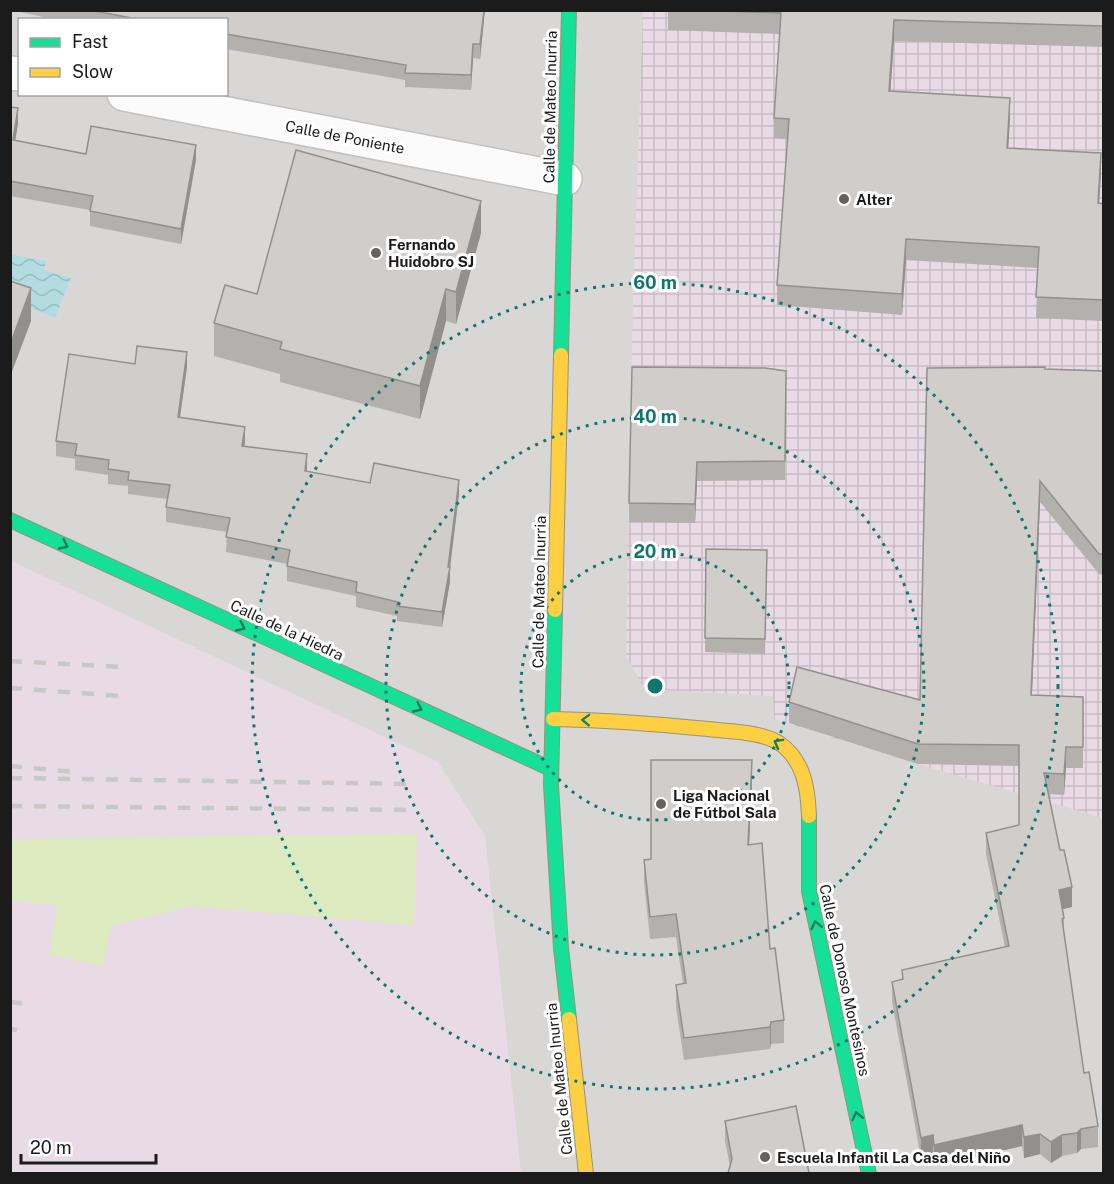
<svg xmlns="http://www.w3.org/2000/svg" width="1114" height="1184" viewBox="0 0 1114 1184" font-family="'Public Sans',sans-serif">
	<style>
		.residential { fill: #d9d7d5; fill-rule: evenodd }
		.industrial { fill: url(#industrial-grid) }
		.railway { fill: #e9dbe5 }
		.grass { fill: #dbeabf }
		.water { fill: url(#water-waves) }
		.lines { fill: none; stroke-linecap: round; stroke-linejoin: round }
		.street-casing { stroke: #c2c1c0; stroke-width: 36 }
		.fast-casing { stroke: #94937c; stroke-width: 16 }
		.slow-casing { stroke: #94937c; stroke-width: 16 }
		.street { stroke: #fcfbfb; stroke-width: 33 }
		.fast { stroke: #16e098; stroke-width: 14 }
		.slow { stroke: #ffcf43; stroke-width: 14 }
		.rail { stroke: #c9c8c8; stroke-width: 4.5; stroke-dasharray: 12 12; stroke-linecap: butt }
		.wall { fill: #b4b0ae }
		.shaded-wall { fill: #92908d }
		.building { fill: #d1cdca; stroke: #92908d; stroke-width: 1.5 }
		.oneway { stroke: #187e5a }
		.ring { fill: none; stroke: #0f766e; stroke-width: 3; stroke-dasharray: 3 6 }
		.poi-dot { fill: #636261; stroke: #fff; stroke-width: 2 }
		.labels { text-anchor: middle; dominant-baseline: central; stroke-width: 6; stroke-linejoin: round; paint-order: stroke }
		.street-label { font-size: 15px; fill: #1b1b1b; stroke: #fff }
		.poi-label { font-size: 15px; font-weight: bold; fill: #1b1b1b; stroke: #fff; text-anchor: start }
		.centre { fill: #0f766e; stroke: #fff; stroke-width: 3 }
		.ring-label { font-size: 18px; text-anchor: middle; font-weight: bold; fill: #0f766e; stroke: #fff; stroke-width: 6; stroke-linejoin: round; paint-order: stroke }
	</style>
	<defs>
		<pattern id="industrial-grid" width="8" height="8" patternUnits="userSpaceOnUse" patternTransform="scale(1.5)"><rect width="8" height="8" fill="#e9dbe5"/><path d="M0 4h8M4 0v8" fill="none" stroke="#c7bbc4"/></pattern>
		<pattern id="water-waves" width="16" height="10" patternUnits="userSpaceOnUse" patternTransform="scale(1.5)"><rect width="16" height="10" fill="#b3dce0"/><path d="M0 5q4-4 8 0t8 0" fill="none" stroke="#99bcc0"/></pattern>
	</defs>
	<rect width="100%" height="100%" fill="#eae7e4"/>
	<path class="residential" d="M 11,11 L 1103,11 L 1103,1173 L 11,1173 ZM 20,20 L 226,20 L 226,94 L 20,94 Z"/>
	<path class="industrial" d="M 643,11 L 1103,11 L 1103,818 L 918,764 L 774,719 L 773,696 L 645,689 L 626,656 L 633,302 Z"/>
	<path class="railway" d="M 11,561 L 438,762 L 485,836 L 521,1173 L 11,1174 Z"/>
	<path class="grass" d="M 417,834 L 414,925 L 191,906 L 111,926 L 103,966 L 50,955 L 57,905 L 11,900 L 11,839 Z"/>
	<path class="water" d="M 10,254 L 46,261 L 44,270 L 71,278 L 55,318 L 11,300 Z"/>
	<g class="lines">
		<defs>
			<g id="street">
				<path d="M 10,73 L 20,74"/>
				<path d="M 124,94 L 565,179"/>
			</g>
			<g id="fast">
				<path d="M 561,355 L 569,10"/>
				<path d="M 10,520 L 551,769"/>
				<path d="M 555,610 L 551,785 L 561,948 L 569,1019"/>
				<path d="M 809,816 L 809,891 L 869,1174"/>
			</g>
			<g id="slow">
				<path d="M 555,610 L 561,355"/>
				<path d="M 553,719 C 605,720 656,724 708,729 C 731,732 759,731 779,743 C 804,760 808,789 809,816"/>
				<path d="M 569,1019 L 586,1174"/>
			</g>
		</defs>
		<use href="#street" class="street-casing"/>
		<use href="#fast" class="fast-casing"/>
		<use href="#slow" class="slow-casing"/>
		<use href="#street" class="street"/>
		<use href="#fast" class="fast"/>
		<use href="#slow" class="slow"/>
		<g class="rail">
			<path d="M 10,661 L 123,667"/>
			<path d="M 10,688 L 121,696"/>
			<path d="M 10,766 L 75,772"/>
			<path d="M 10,778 L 413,784"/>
			<path d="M 10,806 L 414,810"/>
			<path d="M 10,1002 L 25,1004"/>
			<path d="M 10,1029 L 17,1030"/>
		</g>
	</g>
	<g class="wall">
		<path d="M 10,10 L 485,10 L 480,59 L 473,58 L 471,90 L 405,87 L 405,80 L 226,49 L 226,20 L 58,20 Z"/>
		<path d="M 668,10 L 1104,10 L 1104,47 L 894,41 L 890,91 L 1010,119 L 1008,148 L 1101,174 L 1099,203 L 1104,204 L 1104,321 L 1036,318 L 1038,268 L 906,260 L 902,315 L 777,305 L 777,285 L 788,139 L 774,138 L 774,118 L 780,34 L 668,30 Z"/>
		<path d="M 10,107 L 18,123 L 15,140 L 86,154 L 196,160 L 181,244 L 90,226 L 90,210 L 10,196 Z"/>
		<path d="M 481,233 L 456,324 L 446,321 L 420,419 L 280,382 L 280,374 L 214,356 L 214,323 L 257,294 Z"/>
		<path d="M 135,364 L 187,367 L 180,417 L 245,442 L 244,446 L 307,469 L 307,472 L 370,483 L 459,494 L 450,567 L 450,582 L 442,627 L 397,621 L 397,616 L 356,607 L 356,596 L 287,581 L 287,564 L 226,552 L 227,532 L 166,522 L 166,507 L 167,499 L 128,494 L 128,486 L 108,484 L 108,475 L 75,470 L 75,459 L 56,456 L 56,441 Z"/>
		<path d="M 1045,369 L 1104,371 L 1104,575 L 1099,574 L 1040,502 L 1032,695 L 1083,697 L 1083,768 L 1066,768 L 1064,795 L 1048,794 L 1072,907 L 1063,909 L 1064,918 L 1064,937 L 1084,1073 L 1098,1126 L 1098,1147 L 1081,1149 L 1077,1153 L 1062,1156 L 1051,1163 L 1040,1154 L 1024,1158 L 1022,1146 L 934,1166 L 933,1156 L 921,1158 L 892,1002 L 892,982 L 902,980 L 902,970 L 1005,947 L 986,854 L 986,833 L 1019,825 L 1019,766 L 918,764 L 789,723 L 789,702 L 920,700 Z"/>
		<path d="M 786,371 L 785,480 L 697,481 L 695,523 L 629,522 L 629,503 Z"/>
		<path d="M 706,549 L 767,550 L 765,654 L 705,652 Z"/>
		<path d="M 752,782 L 749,845 L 784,1020 L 784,1043 L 771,1044 L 770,1049 L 684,1060 L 676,1007 L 676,985 L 683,984 L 676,937 L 650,939 L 644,882 L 644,860 L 651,859 Z"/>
		<path d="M 796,1106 L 730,1167 L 725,1141 L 725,1121 Z"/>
	</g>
	<g class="shaded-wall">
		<path d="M 484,10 L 485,10 L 480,59 L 480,44 Z"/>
		<path d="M 894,20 L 894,41 L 889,111 L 889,91 Z"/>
		<path d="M 473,44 L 473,58 L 471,90 L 471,75 Z"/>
		<path d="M 1010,98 L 1010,119 L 1007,169 L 1007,148 Z"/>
		<path d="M 18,108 L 18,123 L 13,155 L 13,140 Z"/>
		<path d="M 196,145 L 196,160 L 181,244 L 181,229 Z"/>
		<path d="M 1101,153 L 1101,174 L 1098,224 L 1098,203 Z"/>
		<path d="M 481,201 L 481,233 L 456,324 L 456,292 Z"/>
		<path d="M 906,239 L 906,260 L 902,315 L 902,294 Z"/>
		<path d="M 31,288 L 31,321 L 10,377 L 10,345 Z"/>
		<path d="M 446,289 L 446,321 L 420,419 L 420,386 Z"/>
		<path d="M 187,352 L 187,367 L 178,431 L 178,417 Z"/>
		<path d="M 245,427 L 245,442 L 242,460 L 242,446 Z"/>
		<path d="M 307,454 L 307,469 L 305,486 L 305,471 Z"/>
		<path d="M 697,462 L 697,481 L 695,523 L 695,504 Z"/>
		<path d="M 459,480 L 459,494 L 449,576 L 450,567 L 450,582 L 442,627 L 442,612 Z"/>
		<path d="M 1040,481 L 1040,502 L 1031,716 L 1031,695 Z"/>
		<path d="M 1066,747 L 1066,768 L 1064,795 L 1064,774 Z"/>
		<path d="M 752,760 L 752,782 L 748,868 L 748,845 Z"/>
		<path d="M 1072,887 L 1072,907 L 1059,910 L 1059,890 Z"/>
		<path d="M 771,1022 L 771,1044 L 770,1049 L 770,1027 Z"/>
		<path d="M 1022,1125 L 1022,1146 L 934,1166 L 934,1145 Z"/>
		<path d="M 1081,1129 L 1081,1149 L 1077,1153 L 1077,1133 Z"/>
		<path d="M 1040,1134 L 1040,1154 L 1024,1158 L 1024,1137 Z"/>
		<path d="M 933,1135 L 933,1156 L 921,1158 L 921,1138 Z"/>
		<path d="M 1062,1135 L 1062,1156 L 1051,1163 L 1051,1142 Z"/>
	</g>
	<g class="building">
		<path d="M 90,10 L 484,10 L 480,44 L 473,44 L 471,75 L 405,73 L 406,65 L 226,34 L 226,20 L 142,20 Z"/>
		<path d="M 696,10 L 1104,10 L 1104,26 L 894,20 L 889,91 L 1010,98 L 1007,148 L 1101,153 L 1098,203 L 1104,204 L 1104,300 L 1036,297 L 1039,247 L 906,239 L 902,294 L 777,285 L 789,119 L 774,118 L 781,13 Z"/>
		<path d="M 10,107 L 18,108 L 13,140 L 86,154 L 91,126 L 196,145 L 181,229 L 90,211 L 93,196 L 10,181 Z"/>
		<path d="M 296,150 L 481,201 L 456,292 L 446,289 L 420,386 L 280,349 L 282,342 L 214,323 L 225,285 L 257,294 Z"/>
		<path d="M 10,281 L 31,288 L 10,345 Z"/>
		<path d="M 137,346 L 187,352 L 178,417 L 245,427 L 242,446 L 307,454 L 305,471 L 370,483 L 374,463 L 459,480 L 448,567 L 450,567 L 442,612 L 397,606 L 398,602 L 356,592 L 357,582 L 287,566 L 290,550 L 226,537 L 230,518 L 166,507 L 170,485 L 128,480 L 129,472 L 108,469 L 109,460 L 75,455 L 77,444 L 56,441 L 69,354 L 135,364 Z"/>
		<path d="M 632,367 L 765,368 L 786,371 L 785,461 L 697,462 L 695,504 L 629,503 Z"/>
		<path d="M 1045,367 L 1045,369 L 1104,371 L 1104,554 L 1099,554 L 1040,481 L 1031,695 L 1083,697 L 1083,747 L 1066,747 L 1064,774 L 1044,773 L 1060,850 L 1064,850 L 1072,887 L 1059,890 L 1064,918 L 1062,919 L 1084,1073 L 1089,1072 L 1098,1126 L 1081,1129 L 1077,1133 L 1062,1135 L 1051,1142 L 1040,1134 L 1024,1137 L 1022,1125 L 934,1145 L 933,1135 L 921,1138 L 892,982 L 903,979 L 902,970 L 1009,946 L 986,833 L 1019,825 L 1019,745 L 918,744 L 789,702 L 797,667 L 920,700 L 927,368 Z"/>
		<path d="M 706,549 L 767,550 L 765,639 L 705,638 Z"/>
		<path d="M 651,760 L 752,760 L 748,845 L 762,843 L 770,949 L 775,948 L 784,1020 L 771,1022 L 770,1027 L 684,1038 L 676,985 L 686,983 L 676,914 L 650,917 L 644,860 L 651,859 Z"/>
		<path d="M 796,1106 L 809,1173 L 728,1173 L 732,1159 L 725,1121 Z"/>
	</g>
	<defs><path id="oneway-chevron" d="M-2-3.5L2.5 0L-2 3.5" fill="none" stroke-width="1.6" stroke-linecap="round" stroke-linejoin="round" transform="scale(1.5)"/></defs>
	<g class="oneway">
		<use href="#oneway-chevron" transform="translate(64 545) rotate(25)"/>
		<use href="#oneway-chevron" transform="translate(241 627) rotate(25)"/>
		<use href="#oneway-chevron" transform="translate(418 708) rotate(25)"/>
		<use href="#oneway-chevron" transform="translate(586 720) rotate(-178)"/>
		<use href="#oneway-chevron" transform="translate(778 743) rotate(-151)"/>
		<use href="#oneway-chevron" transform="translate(816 925) rotate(-103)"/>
		<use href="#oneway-chevron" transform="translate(857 1116) rotate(-102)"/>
	</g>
	<g class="ring">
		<circle cx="655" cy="686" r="134"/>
		<circle cx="655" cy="686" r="269"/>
		<circle cx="655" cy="686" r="403"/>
	</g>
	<g class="poi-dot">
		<circle cx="844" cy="199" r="6"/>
		<circle cx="376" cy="253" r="6"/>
		<circle cx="661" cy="804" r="6"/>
		<circle cx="765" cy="1157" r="6"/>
	</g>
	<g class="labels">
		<g class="street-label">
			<text transform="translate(550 107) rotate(-89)">Calle de Mateo Inurria</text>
			<text transform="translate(345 137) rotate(11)">Calle de Poniente</text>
			<text transform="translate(539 592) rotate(-89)">Calle de Mateo Inurria</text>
			<text transform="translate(287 630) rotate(25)">Calle de la Hiedra</text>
			<text transform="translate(845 980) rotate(78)">Calle de Donoso Montesinos</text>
			<text transform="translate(559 1079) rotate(-96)">Calle de Mateo Inurria</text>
		</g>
		<g class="poi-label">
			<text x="856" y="199">Alter</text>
			<text x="388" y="244">Fernando<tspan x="388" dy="17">Huidobro SJ</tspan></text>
			<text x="673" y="795">Liga Nacional<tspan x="673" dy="17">de Fútbol Sala</tspan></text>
			<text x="777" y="1157">Escuela Infantil La Casa del Niño</text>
		</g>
	</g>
	<circle cx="655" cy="686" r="9" class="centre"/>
	<g class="ring-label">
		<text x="655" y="289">60 m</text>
		<text x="655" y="423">40 m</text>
		<text x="655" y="558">20 m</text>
	</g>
	<rect width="1114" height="1184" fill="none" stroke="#1b1b1b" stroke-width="24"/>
	<rect x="18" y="18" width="210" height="78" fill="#ffffff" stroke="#a4a4a4" stroke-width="1.5"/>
	<rect x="30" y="38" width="30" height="9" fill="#16e098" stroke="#a4a4a4" stroke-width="1.5"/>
	<text x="72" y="48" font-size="18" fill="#1b1b1b">Fast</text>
	<rect x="30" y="68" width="30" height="9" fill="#ffcf43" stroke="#a4a4a4" stroke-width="1.5"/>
	<text x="72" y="78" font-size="18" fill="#1b1b1b">Slow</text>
	<path d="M21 1154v9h135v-9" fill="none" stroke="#1b1b1b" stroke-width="3"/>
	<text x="30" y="1154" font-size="18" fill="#1b1b1b" stroke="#ffffff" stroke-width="4.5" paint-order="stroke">20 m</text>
</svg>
